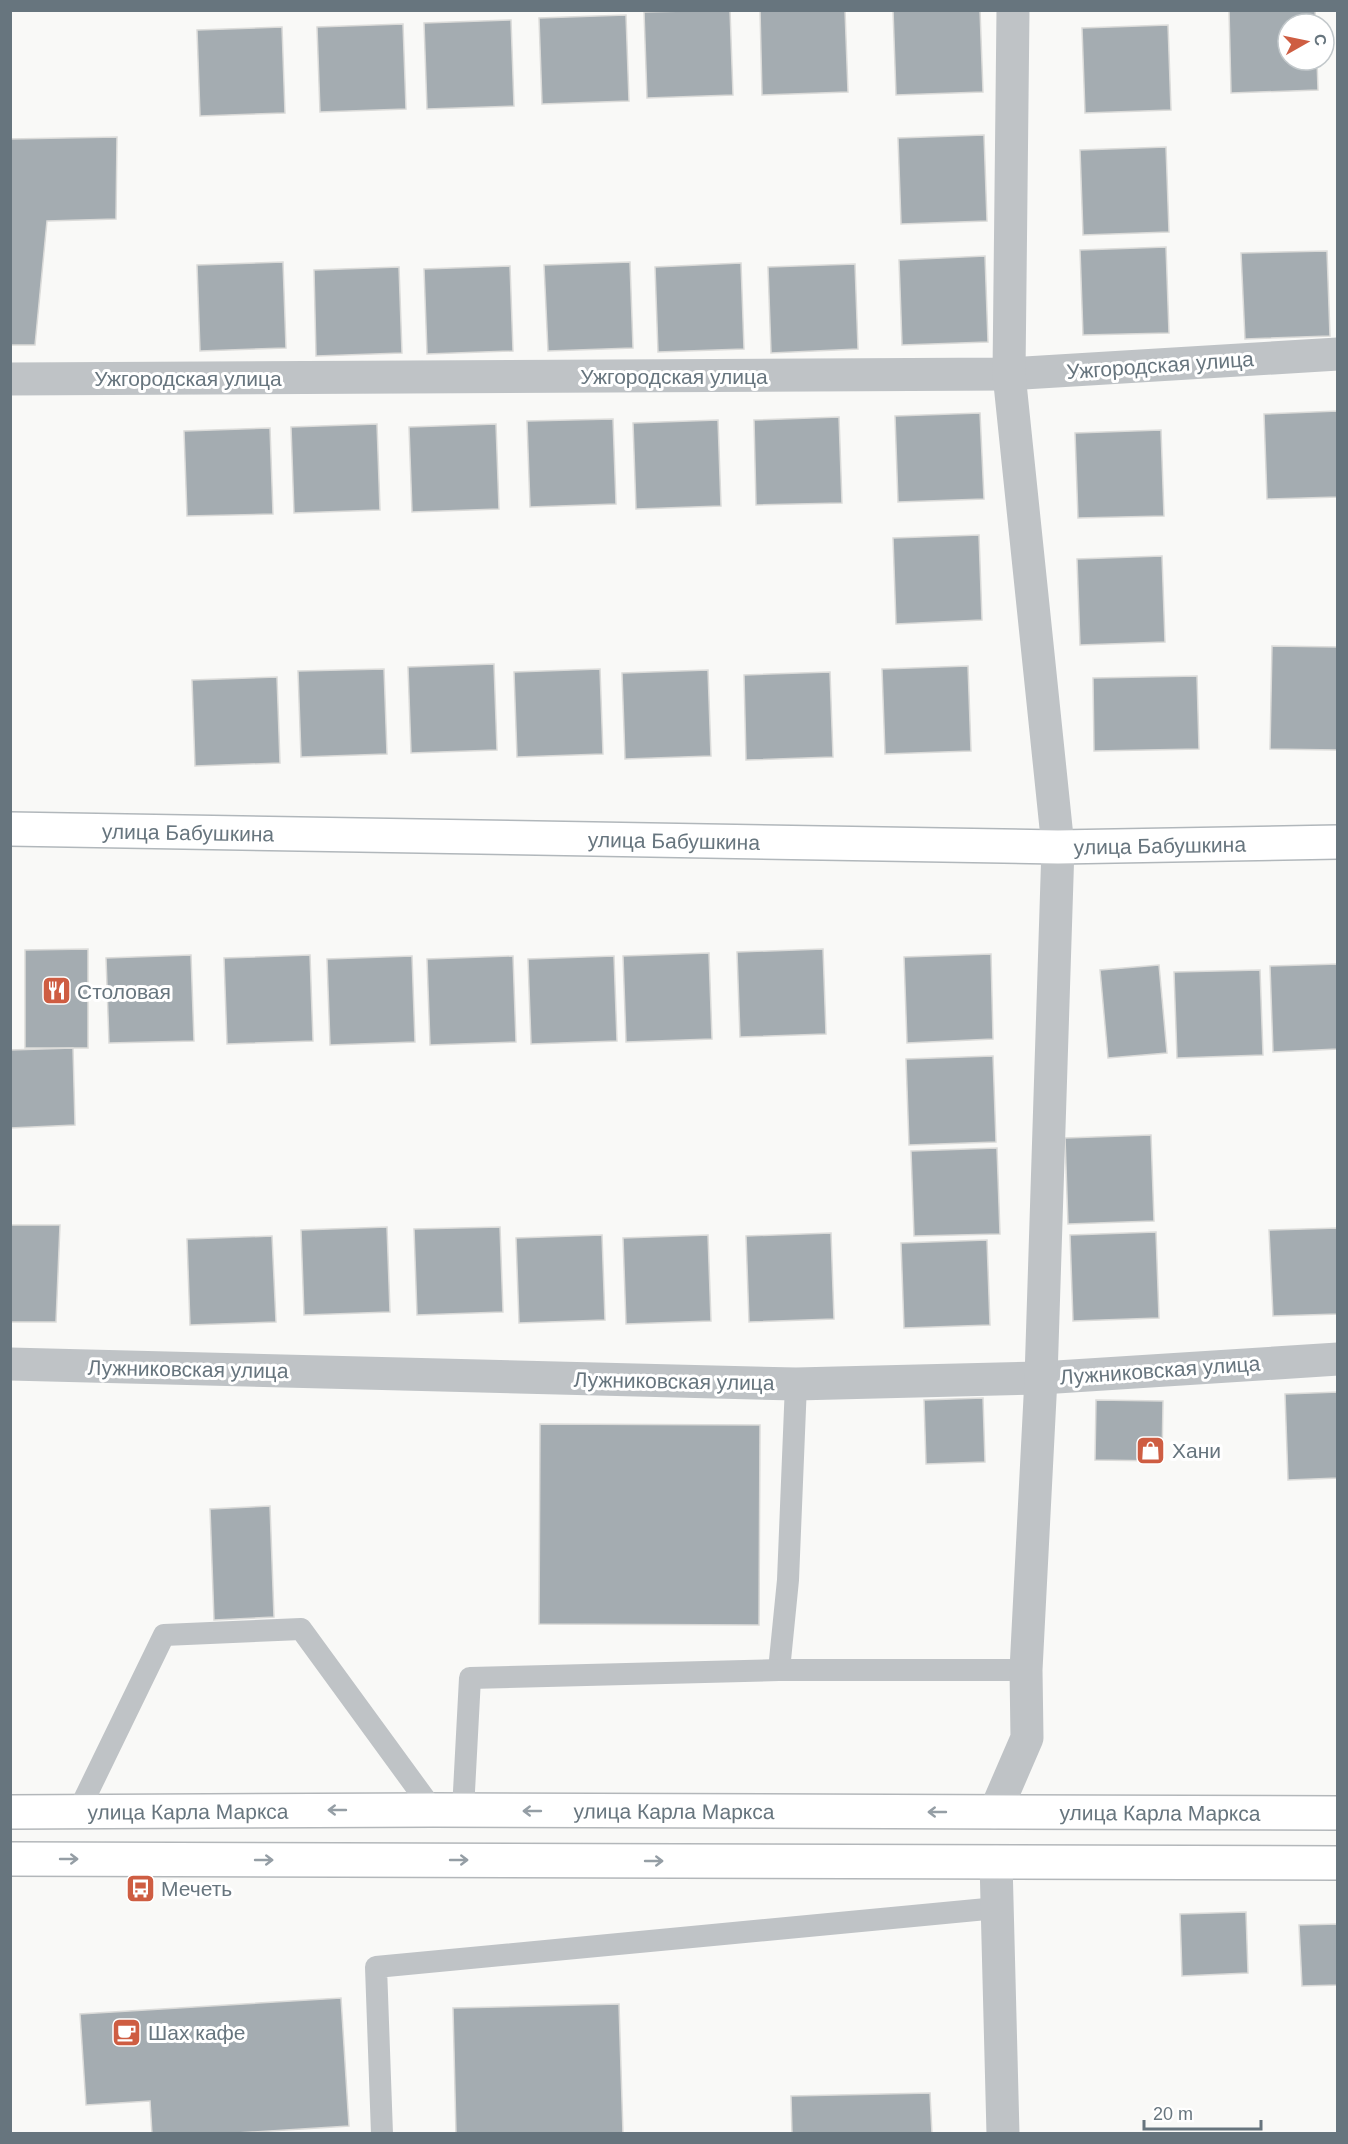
<svg xmlns="http://www.w3.org/2000/svg" width="1348" height="2144" viewBox="0 0 1348 2144" font-family="Helvetica,sans-serif">
	<style>
		.building { fill: #a4acb1; stroke: #dbdbd9; stroke-width: 1.5 }
		.lines { fill: none; stroke-linecap: round; stroke-linejoin: round }
		.secondary-casing { stroke: #b1b7bb; stroke-width: 36 }
		.primary-casing { stroke: #b3b7ba; stroke-width: 36 }
		.lane { stroke: #bfc3c6; stroke-width: 22 }
		.street { stroke: #bfc3c6; stroke-width: 33 }
		.secondary { stroke: #fff; stroke-width: 33 }
		.primary { stroke: #fff; stroke-width: 33 }
		.oneway { stroke: #959ea5 }
		.labels { text-anchor: middle; dominant-baseline: central; stroke-width: 6; stroke-linejoin: round; paint-order: stroke }
		.street-label { font-size: 21px; fill: #67757e; stroke: #fff }
		.poi-label { font-size: 21px; fill: #67757e; stroke: #fff; text-anchor: start }
	</style>
	<rect width="100%" height="100%" fill="#f9f9f7"/>
	<g class="building">
		<path d="M 730,10 L 733,95 L 647,98 L 644,12 Z"/>
		<path d="M 760,10 L 845,10 L 848,92 L 762,95 Z"/>
		<path d="M 893,10 L 980,10 L 983,92 L 896,95 Z"/>
		<path d="M 1229,10 L 1315,10 L 1316,24 L 1288,24 L 1288,60 L 1317,60 L 1318,90 L 1231,93 Z"/>
		<path d="M 626,15 L 629,101 L 542,104 L 539,18 Z"/>
		<path d="M 511,20 L 514,106 L 427,109 L 424,23 Z"/>
		<path d="M 403,24 L 406,109 L 320,112 L 317,27 Z"/>
		<path d="M 1168,25 L 1171,110 L 1085,113 L 1082,28 Z"/>
		<path d="M 282,27 L 285,113 L 200,116 L 197,30 Z"/>
		<path d="M 984,135 L 987,221 L 901,224 L 898,138 Z"/>
		<path d="M 117,137 L 116,219 L 47,221 L 35,345 L 10,345 L 10,139 Z"/>
		<path d="M 1166,147 L 1169,232 L 1083,235 L 1080,150 Z"/>
		<path d="M 1166,247 L 1169,333 L 1083,335 L 1080,250 Z"/>
		<path d="M 1327,251 L 1330,336 L 1245,339 L 1241,253 Z"/>
		<path d="M 985,256 L 988,342 L 902,345 L 899,260 Z"/>
		<path d="M 283,262 L 286,348 L 200,351 L 197,265 Z"/>
		<path d="M 630,262 L 633,348 L 548,351 L 544,265 Z"/>
		<path d="M 741,263 L 744,349 L 658,352 L 655,267 Z"/>
		<path d="M 855,264 L 858,349 L 771,353 L 768,267 Z"/>
		<path d="M 510,266 L 513,351 L 427,354 L 424,269 Z"/>
		<path d="M 399,267 L 402,353 L 316,356 L 314,270 Z"/>
		<path d="M 1338,411 L 1338,497 L 1267,499 L 1264,414 Z"/>
		<path d="M 980,413 L 984,499 L 898,502 L 895,416 Z"/>
		<path d="M 839,417 L 842,503 L 756,505 L 754,420 Z"/>
		<path d="M 613,419 L 616,504 L 530,507 L 527,421 Z"/>
		<path d="M 718,420 L 721,506 L 636,509 L 633,423 Z"/>
		<path d="M 377,424 L 380,510 L 294,513 L 291,427 Z"/>
		<path d="M 496,424 L 499,509 L 412,512 L 409,427 Z"/>
		<path d="M 270,428 L 273,514 L 187,516 L 184,431 Z"/>
		<path d="M 1161,430 L 1164,516 L 1078,518 L 1075,433 Z"/>
		<path d="M 979,535 L 982,620 L 896,624 L 893,538 Z"/>
		<path d="M 1162,556 L 1165,642 L 1080,645 L 1077,559 Z"/>
		<path d="M 1272,646 L 1338,647 L 1338,750 L 1270,749 Z"/>
		<path d="M 494,664 L 497,750 L 411,753 L 408,667 Z"/>
		<path d="M 968,666 L 971,751 L 885,754 L 882,669 Z"/>
		<path d="M 384,669 L 387,754 L 301,757 L 298,671 Z"/>
		<path d="M 600,669 L 603,754 L 517,757 L 514,672 Z"/>
		<path d="M 708,670 L 711,756 L 625,759 L 622,673 Z"/>
		<path d="M 830,672 L 833,757 L 746,760 L 744,675 Z"/>
		<path d="M 1197,676 L 1199,749 L 1094,751 L 1093,678 Z"/>
		<path d="M 277,677 L 280,763 L 195,766 L 192,680 Z"/>
		<path d="M 88,949 L 88,1048 L 25,1048 L 25,950 Z"/>
		<path d="M 823,949 L 826,1034 L 740,1037 L 737,952 Z"/>
		<path d="M 709,953 L 712,1039 L 626,1042 L 623,956 Z"/>
		<path d="M 991,954 L 993,1039 L 907,1043 L 904,957 Z"/>
		<path d="M 191,955 L 194,1041 L 109,1043 L 106,958 Z"/>
		<path d="M 310,955 L 313,1041 L 227,1044 L 224,958 Z"/>
		<path d="M 412,956 L 415,1042 L 330,1045 L 327,959 Z"/>
		<path d="M 513,956 L 516,1042 L 430,1045 L 427,959 Z"/>
		<path d="M 614,956 L 617,1041 L 531,1044 L 528,959 Z"/>
		<path d="M 1338,964 L 1338,1049 L 1273,1052 L 1270,966 Z"/>
		<path d="M 1159,965 L 1167,1053 L 1108,1058 L 1100,970 Z"/>
		<path d="M 1260,970 L 1263,1055 L 1177,1058 L 1174,972 Z"/>
		<path d="M 73,1048 L 75,1125 L 10,1128 L 10,1050 Z"/>
		<path d="M 993,1056 L 996,1142 L 909,1145 L 906,1059 Z"/>
		<path d="M 1151,1135 L 1154,1221 L 1068,1224 L 1065,1138 Z"/>
		<path d="M 997,1148 L 1000,1234 L 914,1236 L 911,1151 Z"/>
		<path d="M 10,1225 L 60,1225 L 56,1322 L 10,1322 Z"/>
		<path d="M 387,1227 L 390,1312 L 304,1315 L 301,1230 Z"/>
		<path d="M 500,1227 L 503,1312 L 417,1315 L 414,1229 Z"/>
		<path d="M 1338,1228 L 1338,1314 L 1273,1316 L 1269,1230 Z"/>
		<path d="M 1156,1232 L 1159,1318 L 1073,1321 L 1070,1235 Z"/>
		<path d="M 831,1233 L 834,1319 L 749,1322 L 746,1236 Z"/>
		<path d="M 602,1235 L 605,1320 L 519,1323 L 516,1238 Z"/>
		<path d="M 708,1235 L 711,1321 L 626,1324 L 623,1238 Z"/>
		<path d="M 272,1236 L 276,1322 L 190,1325 L 187,1239 Z"/>
		<path d="M 987,1240 L 990,1325 L 904,1328 L 901,1243 Z"/>
		<path d="M 1338,1392 L 1338,1478 L 1288,1480 L 1285,1394 Z"/>
		<path d="M 983,1398 L 985,1462 L 926,1464 L 924,1400 Z"/>
		<path d="M 1096,1400 L 1163,1401 L 1162,1461 L 1095,1460 Z"/>
		<path d="M 540,1424 L 760,1425 L 759,1625 L 539,1624 Z"/>
		<path d="M 270,1506 L 274,1617 L 214,1620 L 210,1509 Z"/>
		<path d="M 1246,1912 L 1248,1973 L 1182,1976 L 1180,1914 Z"/>
		<path d="M 1338,1924 L 1338,1985 L 1302,1986 L 1299,1925 Z"/>
		<path d="M 341,1998 L 349,2126 L 221,2134 L 152,2134 L 150,2101 L 86,2105 L 80,2014 Z"/>
		<path d="M 619,2004 L 623,2134 L 456,2134 L 453,2008 Z"/>
		<path d="M 930,2093 L 932,2134 L 792,2134 L 791,2096 Z"/>
	</g>
	<g class="lines">
		<defs>
			<g id="secondary">
				<path id="s1" d="M 10,829 L 1058,847 L 1338,842"/>
			</g>
			<g id="primary">
				<path id="s2" d="M 10,1812 L 433,1810 L 1338,1813"/>
				<path d="M 10,1859 L 1338,1863"/>
			</g>
		</defs>
		<use href="#secondary" class="secondary-casing"/>
		<use href="#primary" class="primary-casing"/>
		<g class="lane">
			<path d="M 779,1670 L 788,1580 L 796,1384"/>
			<path d="M 463,1810 L 470,1678 L 779,1670 L 1026,1670"/>
			<path d="M 78,1812 L 164,1635 L 301,1629 L 433,1810"/>
			<path d="M 382,2134 L 376,1967 L 997,1908"/>
		</g>
		<g class="street">
			<path d="M 10,379 L 1009,374 L 1338,354"/>
			<path d="M 10,1364 L 796,1384 L 1041,1378 L 1338,1359"/>
			<path d="M 995,1812 L 1027,1738 L 1026,1670 L 1041,1378 L 1058,847 L 1009,374 L 1013,10"/>
			<path d="M 996,1862 L 1003,2134"/>
		</g>
		<use href="#secondary" class="secondary"/>
		<use href="#primary" class="primary"/>
	</g>
	<defs><path id="oneway-shaft" d="M-6 0H5M1.5-3L5.5 0L1.5 3" fill="none" stroke-width="1.6" stroke-linecap="round" stroke-linejoin="round" transform="scale(1.5)"/></defs>
	<g class="oneway">
		<use href="#oneway-shaft" transform="translate(337 1810) rotate(180)"/>
		<use href="#oneway-shaft" transform="translate(532 1811) rotate(-180)"/>
		<use href="#oneway-shaft" transform="translate(937 1812) rotate(-180)"/>
		<use href="#oneway-shaft" transform="translate(69 1859)"/>
		<use href="#oneway-shaft" transform="translate(264 1860)"/>
		<use href="#oneway-shaft" transform="translate(459 1860)"/>
		<use href="#oneway-shaft" transform="translate(654 1861)"/>
	</g>
	<defs>
		<symbol id="restaurant-square" viewBox="-11 -11 22 22"><rect x="-9" y="-9" width="18" height="18" rx="4" fill="#ce5d42" stroke="#fff"/><path d="M-5-6h1v4h1v-4h1v4h1v-4h1v5L-1.5 .5V6h-2V.5L-5-1ZM5-6V6H3V1.5H1.5Q1.5-4 5-6Z" fill="#fff"/></symbol>
		<symbol id="shop-square" viewBox="-11 -11 22 22"><rect x="-9" y="-9" width="18" height="18" rx="4" fill="#ce5d42" stroke="#fff"/><path d="M-5-2.5h2.3a2.7 3.5 0 0 1 5.4 0H5L5.5 6h-11ZM-1.5-2.5h3a1.5 2.3 0 0 0-3 0Z" fill="#fff"/></symbol>
		<symbol id="bus-square" viewBox="-11 -11 22 22"><rect x="-9" y="-9" width="18" height="18" rx="4" fill="#ce5d42" stroke="#fff"/><path d="M-5-6H5V4H4V6H2V4H-2V6H-4V4H-5ZM-3.5-4V0h7V-4ZM-3.5 1.2v1.5H-2V1.2ZM2 1.2v1.5H3.5V1.2Z" fill="#fff"/></symbol>
		<symbol id="cafe-square" viewBox="-11 -11 22 22"><rect x="-9" y="-9" width="18" height="18" rx="4" fill="#ce5d42" stroke="#fff"/><path d="M-5.5-4.5H6V0H3Q3 3.5 0 3.5H-2.5Q-5.5 3.5-5.5 0ZM3-3.2v2h1.7v-2ZM-6 4.5H4V6H-6Z" fill="#fff"/></symbol>
	</defs>
	<g fill-rule="evenodd">
		<use href="#restaurant-square" x="40" y="974" width="33" height="33"/>
		<use href="#shop-square" x="1134" y="1434" width="33" height="33"/>
		<use href="#bus-square" x="124" y="1872" width="33" height="33"/>
		<use href="#cafe-square" x="110" y="2016" width="33" height="33"/>
	</g>
	<g class="labels">
		<g class="street-label">
			<text transform="translate(1160 365) rotate(-4)">Ужгородская улица</text>
			<text x="674" y="376">Ужгородская улица</text>
			<text x="188" y="378">Ужгородская улица</text>
			<text stroke="none"><textPath href="#s1" startOffset="178">улица Бабушкина</textPath></text>
			<text stroke="none"><textPath href="#s1" startOffset="664">улица Бабушкина</textPath></text>
			<text stroke="none"><textPath href="#s1" startOffset="1150">улица Бабушкина</textPath></text>
			<text transform="translate(188 1369) rotate(1)">Лужниковская улица</text>
			<text transform="translate(1160 1370) rotate(-4)">Лужниковская улица</text>
			<text transform="translate(674 1381) rotate(1)">Лужниковская улица</text>
			<text stroke="none"><textPath href="#s2" startOffset="178">улица Карла Маркса</textPath></text>
			<text stroke="none"><textPath href="#s2" startOffset="664">улица Карла Маркса</textPath></text>
			<text stroke="none"><textPath href="#s2" startOffset="1150">улица Карла Маркса</textPath></text>
		</g>
		<g class="poi-label">
			<text x="77" y="991">Столовая</text>
			<text x="1172" y="1450">Хани</text>
			<text x="161" y="1888">Мечеть</text>
			<text x="148" y="2032">Шах кафе</text>
		</g>
	</g>
	<rect width="1348" height="2144" fill="none" stroke="#67757e" stroke-width="24"/>
	<g transform="translate(1306 42) rotate(81)"><circle r="28" fill="#ffffff" stroke="#c2c8cb" stroke-width="1.5"/>
	<path d="M0-4.5L10 22L0 15L-10 22Z" fill="#ce5d42"/>
	<text y="-9" font-size="16" font-weight="bold" text-anchor="middle" fill="#67757e">С</text>
	</g>
	<path d="M1144 2120v9h117v-9" fill="none" stroke="#67757e" stroke-width="3"/>
	<text x="1153" y="2120" font-size="18" fill="#67757e" stroke="#ffffff" stroke-width="4.5" paint-order="stroke">20 m</text>
</svg>
